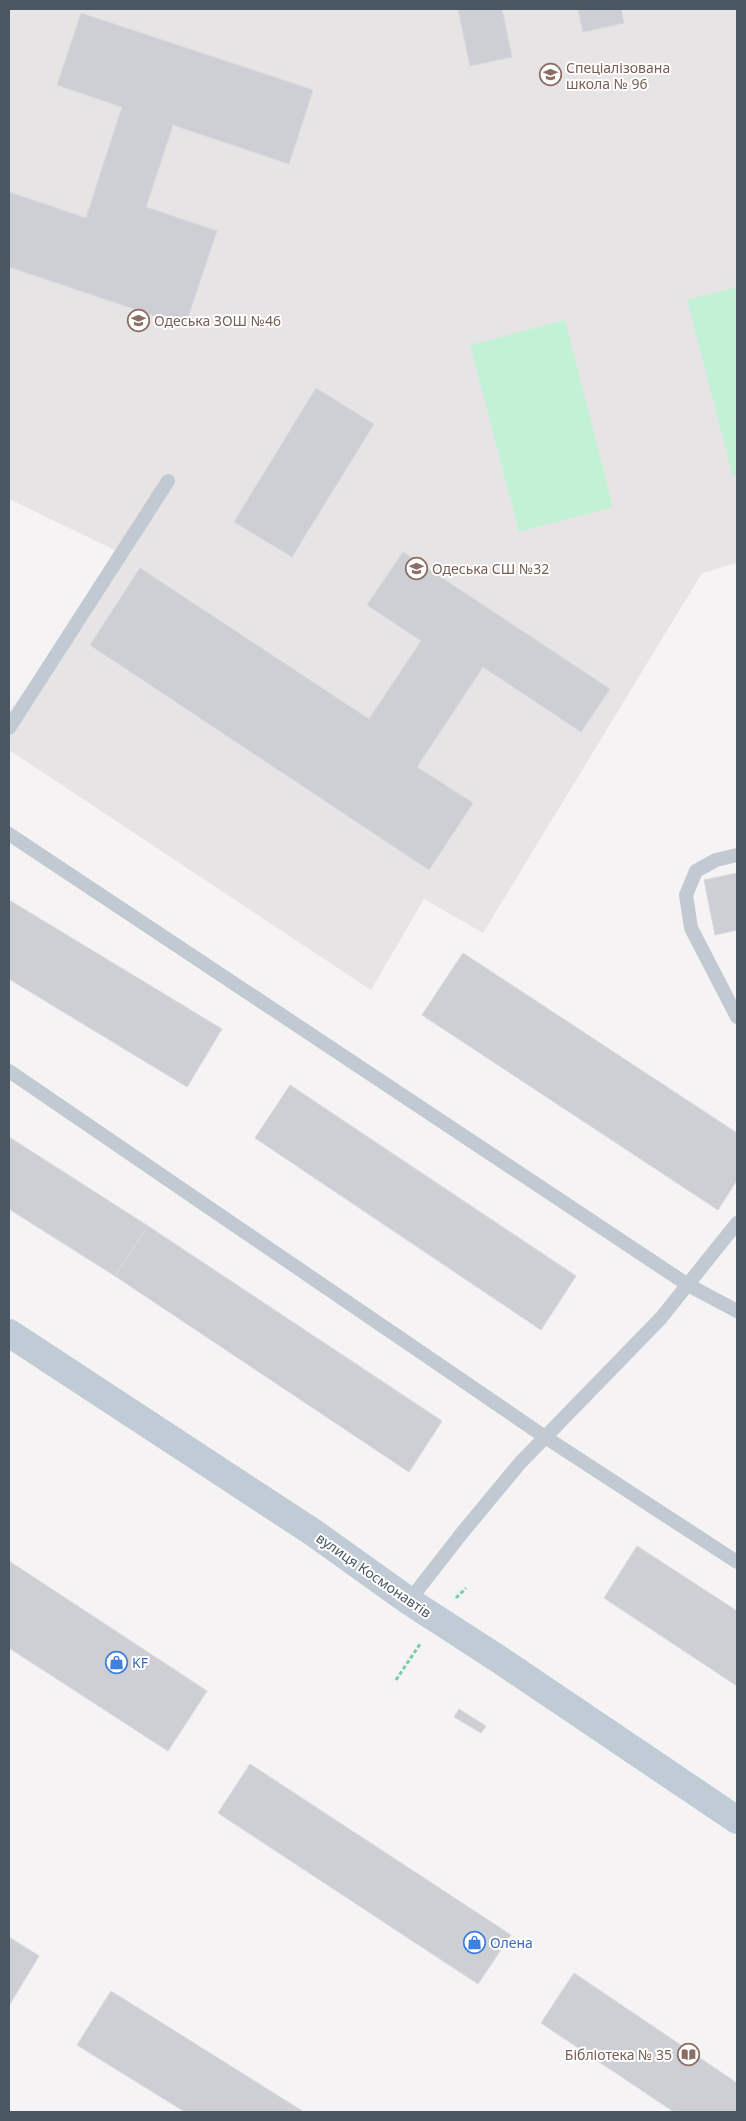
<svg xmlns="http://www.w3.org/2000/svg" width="746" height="2121" viewBox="0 0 746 2121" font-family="'Noto Sans',sans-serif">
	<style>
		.education { fill: #e6e4e5 }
		.green { fill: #c3f1d5 }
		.building { fill: #cdcfd5; stroke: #d7d9de }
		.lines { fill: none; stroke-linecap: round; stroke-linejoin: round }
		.path { stroke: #7ad0a6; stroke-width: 3; stroke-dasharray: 4 2.5; stroke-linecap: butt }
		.service { stroke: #c1cad2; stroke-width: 14 }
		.secondary { stroke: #c1cbd6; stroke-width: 28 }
		.labels { text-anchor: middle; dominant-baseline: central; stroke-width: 4; stroke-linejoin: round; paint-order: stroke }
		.education-label { font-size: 14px; fill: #785e54; stroke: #fff; text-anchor: start }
		.street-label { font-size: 14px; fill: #4a5661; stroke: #fff }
		.shop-label { font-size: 14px; fill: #366cbe; stroke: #fff; text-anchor: start }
	</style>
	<rect width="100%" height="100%" fill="#f5f3f3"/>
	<path class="education" d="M 9,9 L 737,9 L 737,563 L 702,573 L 483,933 L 424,899 L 371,990 L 9,750 L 9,712 L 123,554 L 9,499 Z"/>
	<g class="green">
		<path d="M 737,287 L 737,476 L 733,477 L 687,300 Z"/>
		<path d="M 565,320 L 613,507 L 519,532 L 470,345 Z"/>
	</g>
	<g class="building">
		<path d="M 458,9 L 502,9 L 512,57 L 470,66 Z"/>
		<path d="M 578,9 L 621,9 L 624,23 L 583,32 Z"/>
		<path d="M 81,13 L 313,90 L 289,164 L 173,125 L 146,207 L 217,231 L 185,326 L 9,267 L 9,192 L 86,218 L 122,107 L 57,85 Z"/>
		<path d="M 316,388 L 374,424 L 292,557 L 234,522 Z"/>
		<path d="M 403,552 L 610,689 L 581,732 L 483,667 L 417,767 L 473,803 L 429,870 L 90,645 L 140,568 L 369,719 L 421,641 L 367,605 Z"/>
		<path d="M 737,873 L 737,930 L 715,935 L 704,880 Z"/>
		<path d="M 9,900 L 222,1029 L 187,1087 L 9,979 Z"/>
		<path d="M 463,953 L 737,1133 L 737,1180 L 718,1210 L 422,1015 Z"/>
		<path d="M 290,1085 L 576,1276 L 541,1330 L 255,1138 Z"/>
		<path d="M 9,1137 L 148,1226 L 115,1276 L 9,1209 Z"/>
		<path d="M 148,1226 L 442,1421 L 409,1472 L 115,1276 Z"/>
		<path d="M 637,1546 L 737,1611 L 737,1686 L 604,1598 Z"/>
		<path d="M 9,1561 L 207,1691 L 168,1751 L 9,1648 Z"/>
		<path d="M 459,1709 L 486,1726 L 481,1733 L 454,1717 Z"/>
		<path d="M 250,1764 L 511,1935 L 478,1984 L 218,1813 Z"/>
		<path d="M 9,1937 L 39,1956 L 10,2004 L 9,2003 Z"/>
		<path d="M 574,1973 L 737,2083 L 737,2112 L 674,2112 L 541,2023 Z"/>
		<path d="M 111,1991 L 304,2112 L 185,2112 L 77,2045 Z"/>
	</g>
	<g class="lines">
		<g class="path">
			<path d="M 456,1598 L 466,1588"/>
			<path d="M 396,1680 L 420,1644"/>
		</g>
		<g class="service">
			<path d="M 9,728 L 168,481"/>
			<path d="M 9,834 L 688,1285 L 737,1311"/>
			<path d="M 737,855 L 716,860 L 696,871 L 686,895 L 691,928 L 737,1017"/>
			<path d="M 9,1071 L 545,1437 L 737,1562"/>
			<path d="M 409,1601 L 462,1533 L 520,1463 L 661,1318 L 737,1223"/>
		</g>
		<path class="secondary" d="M 9,1333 L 314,1533 L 409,1601 L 500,1660 L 737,1820"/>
	</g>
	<defs>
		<symbol id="school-ring" viewBox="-11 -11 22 22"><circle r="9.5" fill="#fff" stroke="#8d6e63" stroke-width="1.5"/><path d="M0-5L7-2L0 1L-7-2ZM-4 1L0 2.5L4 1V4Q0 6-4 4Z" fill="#8d6e63"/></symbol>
		<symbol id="shop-ring" viewBox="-11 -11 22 22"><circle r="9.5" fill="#fff" stroke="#3f7fe0" stroke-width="1.5"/><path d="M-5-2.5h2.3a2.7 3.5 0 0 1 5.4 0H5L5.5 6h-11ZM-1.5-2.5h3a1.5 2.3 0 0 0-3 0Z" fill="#3f7fe0"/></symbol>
		<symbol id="library-ring" viewBox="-11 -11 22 22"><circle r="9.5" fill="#fff" stroke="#8d6e63" stroke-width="1.5"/><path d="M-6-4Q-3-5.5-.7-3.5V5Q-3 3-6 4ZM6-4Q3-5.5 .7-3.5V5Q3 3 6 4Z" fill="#8d6e63"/></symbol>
	</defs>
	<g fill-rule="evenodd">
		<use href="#school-ring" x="538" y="62" width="25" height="25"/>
		<use href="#school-ring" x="126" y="308" width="25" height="25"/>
		<use href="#school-ring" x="404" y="556" width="25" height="25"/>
		<use href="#shop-ring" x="104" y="1650" width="25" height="25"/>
		<use href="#shop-ring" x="462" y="1930" width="25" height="25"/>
		<use href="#library-ring" x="676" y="2042" width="25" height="25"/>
	</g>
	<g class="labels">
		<g class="education-label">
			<text x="566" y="67">Спеціалізована<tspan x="566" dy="16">школа № 96</tspan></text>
			<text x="154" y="320">Одеська ЗОШ №46</text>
			<text x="432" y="568">Одеська СШ №32</text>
			<text x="672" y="2054" text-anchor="end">Бібліотека № 35</text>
		</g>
		<g class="street-label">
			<text transform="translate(374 1575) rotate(35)">вулиця Космонавтів</text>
		</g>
		<g class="shop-label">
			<text x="132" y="1662">KF</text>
			<text x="490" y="1942">Олена</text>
		</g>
	</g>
	<rect width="746" height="2121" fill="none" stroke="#4a5661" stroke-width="20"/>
</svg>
